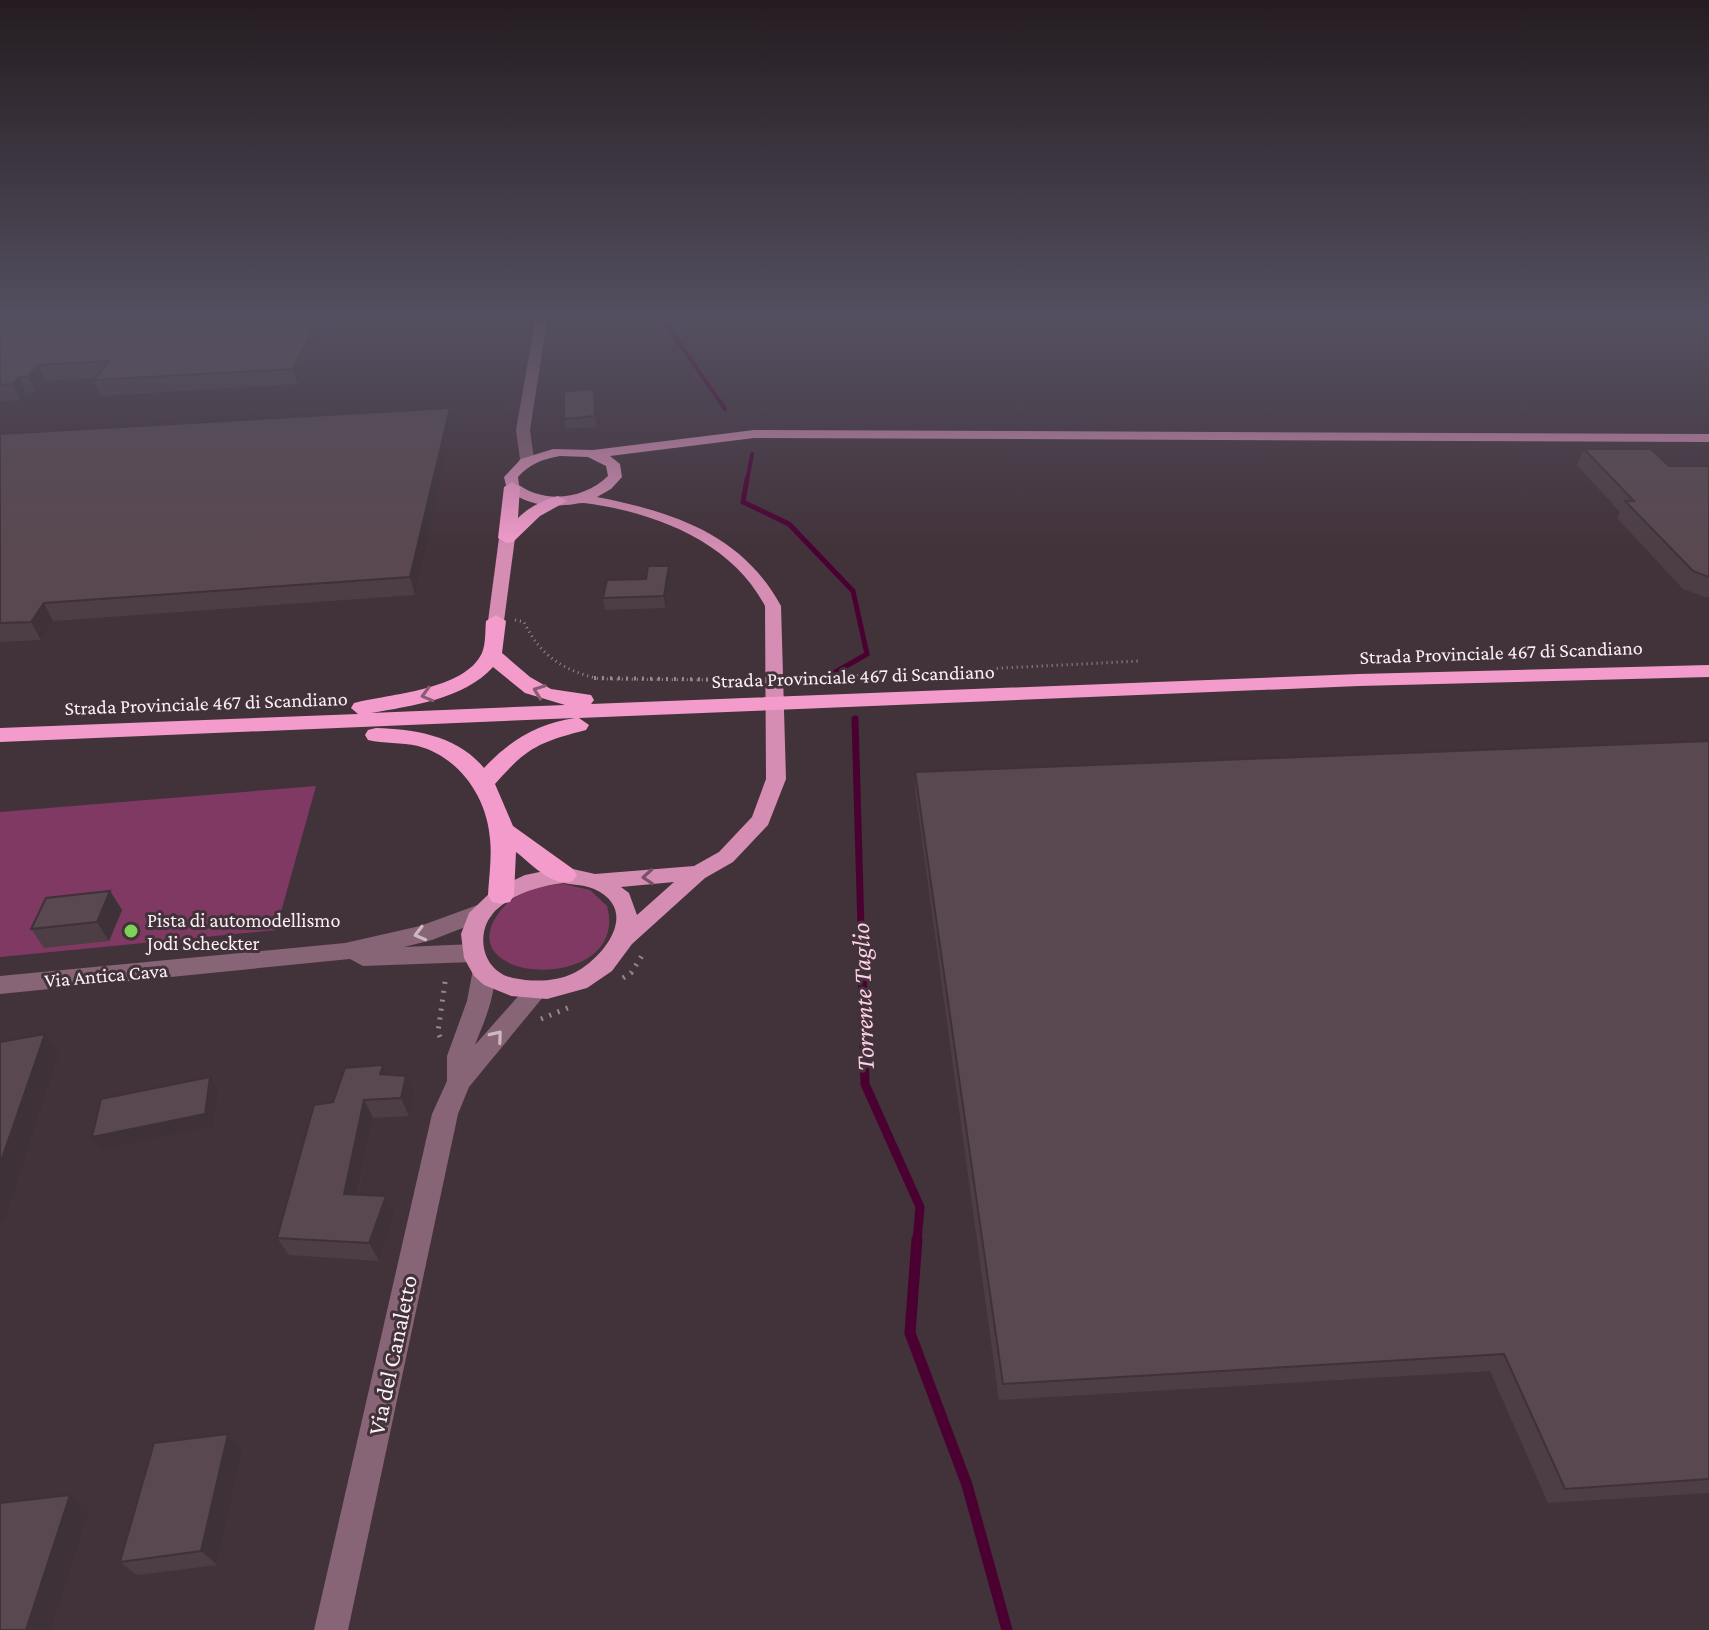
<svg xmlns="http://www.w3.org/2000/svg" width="1709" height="1630" viewBox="0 0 1709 1630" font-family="'Crimson Pro',serif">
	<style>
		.green { fill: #803962 }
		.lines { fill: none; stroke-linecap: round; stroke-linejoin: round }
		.stream-far4 { stroke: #4b0032; stroke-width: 4 }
		.stream-far3 { stroke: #4b0032; stroke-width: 5 }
		.stream-far2 { stroke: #4b0032; stroke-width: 7 }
		.stream-far1 { stroke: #4b0032; stroke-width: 9 }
		.stream { stroke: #4b0032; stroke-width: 11 }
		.path-far2 { stroke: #95888e; stroke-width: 3; stroke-dasharray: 1 4; stroke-linecap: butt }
		.path-far1 { stroke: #95888e; stroke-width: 4; stroke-dasharray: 2 6; stroke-linecap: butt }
		.path { stroke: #95888e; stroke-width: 5; stroke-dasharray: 2 7; stroke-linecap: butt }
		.minor { fill: #876476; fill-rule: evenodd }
		.major { fill: #d58db3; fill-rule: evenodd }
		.highway { fill: #f39ccb; fill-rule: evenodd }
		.wall { fill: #4d3e45 }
		.shaded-wall { fill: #3e3238 }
		.building { fill: #594850; stroke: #3e3238; stroke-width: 2 }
		.oneway { stroke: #895c74 }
		.oneway2 { stroke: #755264 }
		.oneway3 { stroke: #cdb8c2 }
		.poi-dot { fill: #7dd154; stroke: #42323a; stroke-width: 3 }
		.labels { text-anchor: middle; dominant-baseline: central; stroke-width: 6; stroke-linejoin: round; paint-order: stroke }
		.street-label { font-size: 20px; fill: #fbf0f5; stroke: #42323a }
		.poi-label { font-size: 20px; fill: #fbf0f5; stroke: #42323a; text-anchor: start }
		.near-street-label { font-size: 24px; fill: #fbf0f5; stroke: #42323a }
		.near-water-label { font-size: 26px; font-style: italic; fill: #ffd1e8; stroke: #42323a }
	</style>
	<rect width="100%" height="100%" fill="#42323a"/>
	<g class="green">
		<path d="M 316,786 L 276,930 L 0,957 L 0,812 Z"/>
		<path d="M 564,884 L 590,890 L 607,906 C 631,994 448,985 498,914 C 513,892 539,885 564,884 Z"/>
	</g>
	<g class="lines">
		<g class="stream-far4">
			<path d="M 664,321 L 725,409"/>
			<path d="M 747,481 L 752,454"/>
		</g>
		<path class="stream-far3" d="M 747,479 L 743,502 L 789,524 L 853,591 L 867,654 L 834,673"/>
		<path class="stream-far2" d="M 855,719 L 861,929"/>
		<path class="stream-far1" d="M 861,927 L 865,1084 L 920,1207 L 917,1241"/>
		<path class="stream" d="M 917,1239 L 910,1333 L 967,1485 L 1007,1630"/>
		<g class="path-far2">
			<path d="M 502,322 L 523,321"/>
			<path d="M 515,620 L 524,622 C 540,656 564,671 600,679 L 708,680"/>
			<path d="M 792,679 L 1139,661"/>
		</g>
		<g class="path-far1">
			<path d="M 594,678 L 756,680"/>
			<path d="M 792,679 L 817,678"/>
		</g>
		<g class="path">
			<path d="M 623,978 L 631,973 L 645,951"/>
			<path d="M 541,1019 L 570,1007"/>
			<path d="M 440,1037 L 438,1032 L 446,975"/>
		</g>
		<g class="minor">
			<path d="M 535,321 L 547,321 L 530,430 L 534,459 L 529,467 L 524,468 L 517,464 L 520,459 L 516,430 Z"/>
			<path d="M 483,903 L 491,905 L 494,911 L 491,917 L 432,940 L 404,947 L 473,944 L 481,947 L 484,953 L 481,959 L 473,962 L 363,966 L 350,959 L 0,994 L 0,976 L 345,943 L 420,926 Z"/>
			<path d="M 482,961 L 490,964 C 502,986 483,1023 475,1045 L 528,985 L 536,982 L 544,985 L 548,991 L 469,1087 L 458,1114 L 348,1630 L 314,1630 L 432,1114 L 447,1081 L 447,1056 L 467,1001 L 474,964 Z"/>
		</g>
		<g class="major">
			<path d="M 754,430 L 1709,434 L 1709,442 L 754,438 L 610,456 L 620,464 L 622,477 L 611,489 L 597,497 C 673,512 742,534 781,606 L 786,779 L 768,825 L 733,862 L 705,878 L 632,944 L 612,971 L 587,988 L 547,999 L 511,996 L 484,985 L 474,976 L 464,958 L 461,934 L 469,913 L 493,890 L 525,875 L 564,867 L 595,874 L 694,866 L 719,852 L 752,817 L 766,779 L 765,606 C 731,541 654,512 584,503 C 577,503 572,505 565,505 C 544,508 524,502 507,490 L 504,477 L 521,459 L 553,449 L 593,450 ZM 560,456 L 588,457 L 606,466 L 608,476 C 584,499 546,504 519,485 L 518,477 C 529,464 543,459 560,456 ZM 674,882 L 637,915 L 629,893 L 621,887 ZM 564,883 C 573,885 586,885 594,889 C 641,910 604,958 574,973 C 556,982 533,982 513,978 C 481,971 474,931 496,910 C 515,893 539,886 564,883 Z"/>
			<path d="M 507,533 L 515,538 L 504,621 L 496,626 L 488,621 L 499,538 Z"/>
		</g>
		<g class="highway">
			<path d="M 512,482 L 520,487 L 518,518 C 529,507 543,500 558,496 L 567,501 L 540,516 L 513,542 L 507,543 L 498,538 L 504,487 Z"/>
			<path d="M 496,615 L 506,621 L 502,653 L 530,677 L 551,689 L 591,695 L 594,700 L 591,704 L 1359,674 L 1709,665 L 1709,677 L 1359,686 L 579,718 L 589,725 L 586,730 C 540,742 527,747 495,784 L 513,826 L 573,869 L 577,875 L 573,881 C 552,888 532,864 516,852 L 514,895 L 510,902 L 501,904 L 492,902 L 488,895 C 489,876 492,857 490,839 C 487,797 459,757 418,746 C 401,742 384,744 368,740 L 365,735 L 368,730 L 376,728 C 415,729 458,736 484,768 C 510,740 537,724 575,718 L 0,742 L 0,728 L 358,714 L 351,708 L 354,703 C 389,694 465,690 482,653 C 486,643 485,631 486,621 ZM 493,667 L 525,693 L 565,705 L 371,713 C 411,706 464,699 493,667 Z"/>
		</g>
	</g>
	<g class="wall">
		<path d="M 0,321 L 327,321 L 298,384 L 101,396 L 94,380 L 96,378 L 45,381 L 36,392 L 26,393 L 20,400 L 0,401 Z"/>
		<path d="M 594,389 L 596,427 L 566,429 L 564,419 Z"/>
		<path d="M 450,408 L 454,424 L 415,595 L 53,621 L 41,640 L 0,642 L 0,434 Z"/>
		<path d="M 1584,449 L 1669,466 L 1709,466 L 1709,597 L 1705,597 L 1683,589 L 1617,518 L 1620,512 L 1577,465 Z"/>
		<path d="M 669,566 L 670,577 L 665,608 L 605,610 L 603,598 L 646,579 Z"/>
		<path d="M 1709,741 L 1709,1493 L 1548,1503 L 1490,1371 L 999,1400 L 915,790 L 915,772 Z"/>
		<path d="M 110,891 L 122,910 L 109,941 L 44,948 L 31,929 Z"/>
		<path d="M 383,1065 L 387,1075 L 406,1076 L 415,1094 L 409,1116 L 373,1118 L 358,1195 L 386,1196 L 395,1214 L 379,1261 L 289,1255 L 277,1238 L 333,1102 Z"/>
		<path d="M 228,1434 L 243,1449 L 217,1565 L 137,1575 L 120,1562 Z"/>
	</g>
	<g class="shaded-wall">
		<path d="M 316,321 L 327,321 L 298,384 L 293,369 Z"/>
		<path d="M 38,365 L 45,381 L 36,392 L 28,377 Z"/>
		<path d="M 19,377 L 26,393 L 20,400 L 13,384 Z"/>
		<path d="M 450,408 L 454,424 L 415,595 L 410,577 Z"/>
		<path d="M 669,566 L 670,577 L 665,608 L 664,596 Z"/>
		<path d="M 44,603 L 53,621 L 41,640 L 31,622 Z"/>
		<path d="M 110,891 L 122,910 L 109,941 L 97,922 Z"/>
		<path d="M 45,1034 L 59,1053 L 4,1220 L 0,1221 L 0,1164 Z"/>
		<path d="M 383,1065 L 391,1084 L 380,1074 Z"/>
		<path d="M 406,1076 L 415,1094 L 409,1116 L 401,1098 Z"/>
		<path d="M 210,1077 L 218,1090 L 213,1126 L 102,1149 L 92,1137 Z"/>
		<path d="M 364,1100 L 373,1118 L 354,1212 L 344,1194 Z"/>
		<path d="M 386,1196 L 395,1214 L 379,1261 L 369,1243 Z"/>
		<path d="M 228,1434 L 243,1449 L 217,1565 L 201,1551 Z"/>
		<path d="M 70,1495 L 89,1509 L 51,1630 L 26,1630 Z"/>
	</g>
	<g class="building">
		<path d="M 0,321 L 316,321 L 293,369 L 94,380 L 108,361 L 38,365 L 28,377 L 19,377 L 13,384 L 0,385 Z"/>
		<path d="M 594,389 L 595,416 L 564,419 L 564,392 Z"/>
		<path d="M 450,408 L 410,577 L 44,603 L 31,622 L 0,623 L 0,434 Z"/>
		<path d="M 1584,449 L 1651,449 L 1669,466 L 1709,466 L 1709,577 L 1693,571 L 1625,501 L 1634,501 Z"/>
		<path d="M 648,566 L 669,566 L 664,596 L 603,598 L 607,580 L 646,579 Z"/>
		<path d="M 1709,741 L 1709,1479 L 1565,1489 L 1504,1354 L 1003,1384 L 915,772 Z"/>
		<path d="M 110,891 L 97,922 L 31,929 L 46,898 Z"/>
		<path d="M 45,1034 L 0,1164 L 0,1042 Z"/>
		<path d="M 383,1065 L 380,1074 L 406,1076 L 401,1098 L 364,1100 L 344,1194 L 386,1196 L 369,1243 L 277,1238 L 314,1105 L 333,1102 L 345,1068 Z"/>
		<path d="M 210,1077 L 205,1114 L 92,1137 L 101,1099 Z"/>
		<path d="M 228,1434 L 201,1551 L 120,1562 L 154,1443 Z"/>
		<path d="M 70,1495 L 26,1630 L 0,1630 L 0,1503 Z"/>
	</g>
	<defs><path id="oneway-chevron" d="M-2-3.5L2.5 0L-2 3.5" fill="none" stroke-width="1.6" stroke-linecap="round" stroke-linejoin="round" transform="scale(2)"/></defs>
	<g class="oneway">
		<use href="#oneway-chevron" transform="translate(539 691) rotate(-160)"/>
		<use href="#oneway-chevron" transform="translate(427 695) rotate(164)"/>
	</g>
	<use class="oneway2" href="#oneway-chevron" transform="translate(648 877) rotate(176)"/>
	<g class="oneway3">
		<use href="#oneway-chevron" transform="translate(420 934) rotate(165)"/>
		<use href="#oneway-chevron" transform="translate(497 1036) rotate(-50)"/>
	</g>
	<linearGradient id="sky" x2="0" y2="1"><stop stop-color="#241c20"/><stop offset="0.58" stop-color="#544f60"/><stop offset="1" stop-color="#544f60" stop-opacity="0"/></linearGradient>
	<rect width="1709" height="549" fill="url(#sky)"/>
	<circle class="poi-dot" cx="131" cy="931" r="8"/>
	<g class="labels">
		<g class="street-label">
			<text transform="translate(1501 652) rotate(-2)">Strada Provinciale 467 di Scandiano</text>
			<text transform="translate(853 676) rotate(-2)">Strada Provinciale 467 di Scandiano</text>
			<text transform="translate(206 703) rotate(-2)">Strada Provinciale 467 di Scandiano</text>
			<text transform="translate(106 975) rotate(-5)">Via Antica Cava</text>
		</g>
		<g class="poi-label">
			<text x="147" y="920">Pista di automodellismo<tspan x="147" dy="23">Jodi Scheckter</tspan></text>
		</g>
		<g class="near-street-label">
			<text transform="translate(392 1355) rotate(-78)">Via del Canaletto</text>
		</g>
		<g class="near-water-label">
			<text transform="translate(863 997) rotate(-92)">Torrente Taglio</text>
		</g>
	</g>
</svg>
